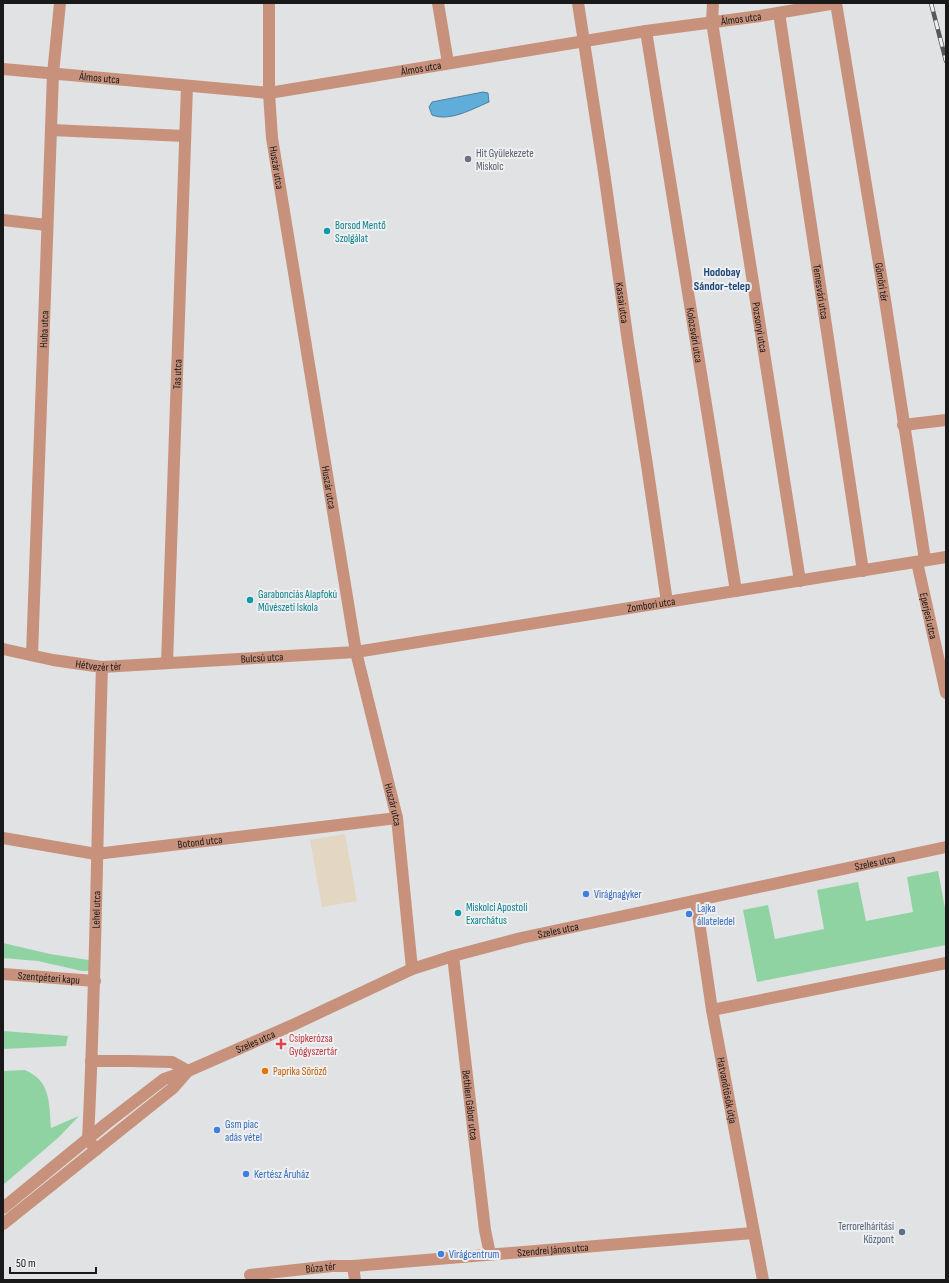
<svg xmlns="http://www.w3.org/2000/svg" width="949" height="1283" viewBox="0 0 949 1283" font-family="'Sofia Sans Condensed',sans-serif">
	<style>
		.education { fill: #e3d6c2 }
		.green { fill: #90d3a2 }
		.water { fill: #60add9; stroke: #4b81a0 }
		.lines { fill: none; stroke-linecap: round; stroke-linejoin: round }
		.minor { stroke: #c7917c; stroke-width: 12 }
		.rail-casing { stroke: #585859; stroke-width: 4.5 }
		.rail { stroke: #eeeff0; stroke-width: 3; stroke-dasharray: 9; stroke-linecap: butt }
		.worship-dot { fill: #6b7280; stroke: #eeeff0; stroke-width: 1.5 }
		.culture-dot { fill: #0f9aa8; stroke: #eeeff0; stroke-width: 1.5 }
		.shop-dot { fill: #3f7fe0; stroke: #eeeff0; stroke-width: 1.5 }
		.health-dot { fill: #e0444e; stroke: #eeeff0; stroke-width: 1.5 }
		.food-dot { fill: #e8710a; stroke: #eeeff0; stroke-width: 1.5 }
		.service-dot { fill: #5c6f8a; stroke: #eeeff0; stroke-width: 1.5 }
		.labels { text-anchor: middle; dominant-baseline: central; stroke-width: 4; stroke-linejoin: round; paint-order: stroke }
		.street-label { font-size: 11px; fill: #19191a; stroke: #eeeff0 }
		.worship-label { font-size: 11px; fill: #5b616d; stroke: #eeeff0; text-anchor: start }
		.culture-label { font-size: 11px; fill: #0d838f; stroke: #eeeff0; text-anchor: start }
		.shop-label { font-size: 11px; fill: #366cbe; stroke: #eeeff0; text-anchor: start }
		.health-label { font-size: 11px; fill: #be3a42; stroke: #eeeff0; text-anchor: start }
		.food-label { font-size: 11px; fill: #c56008; stroke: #eeeff0; text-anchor: start }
		.service-label { font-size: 11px; fill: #4e5e75; stroke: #eeeff0; text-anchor: end }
		.neighbourhood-label { font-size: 12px; font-weight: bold; fill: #1d467a; stroke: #eeeff0 }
	</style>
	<rect width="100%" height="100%" fill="#e1e2e3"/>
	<path class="education" d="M 345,834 L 357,901 L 322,907 L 310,840 Z"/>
	<g class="green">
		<path d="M 938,871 L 946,913 L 946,945 L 757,982 L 743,910 L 768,905 L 775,939 L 824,929 L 817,890 L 858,882 L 866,921 L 913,912 L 907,877 Z"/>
		<path d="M 3,943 L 50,954 L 95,961 L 89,971 L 82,971 L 38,961 L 3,958 Z"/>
		<path d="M 3,1031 L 68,1036 L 66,1046 L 3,1049 Z"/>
		<path d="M 25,1070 C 51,1081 49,1103 51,1128 L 79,1116 L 59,1137 L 3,1185 L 3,1071 Z"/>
	</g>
	<path class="water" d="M 483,92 L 488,93 L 489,102 C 472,109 450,122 432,115 L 429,107 L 432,102 Z"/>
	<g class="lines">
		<g class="minor">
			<path id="s1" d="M 269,3 L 269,93 L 272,138 L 356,652 L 397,818 L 412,969"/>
			<path d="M 438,3 L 448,63"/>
			<path id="s2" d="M 578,3 L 604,172 L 628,342 L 647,465 L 667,602"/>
			<path id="s3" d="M 713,3 L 712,22 L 800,581"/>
			<path id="s4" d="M 779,13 L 863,571"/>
			<path id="s5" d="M 646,31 L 736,591"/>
			<path id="s6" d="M 3,69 L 269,93 L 646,31 L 760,16 L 836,3 L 885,300 L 925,560"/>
			<path d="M 51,130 L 185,136"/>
			<path d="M 3,220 L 47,225"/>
			<path d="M 903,425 L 946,420"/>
			<path id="s7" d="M 917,562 L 946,693"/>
			<path id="s8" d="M 3,649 L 53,660 L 102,667 L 356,652 L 946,557"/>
			<path id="s9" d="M 32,655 L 53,74 L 60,3"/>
			<path id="s10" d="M 167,663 L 187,86"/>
			<path id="s11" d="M 3,838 L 96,854 L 397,818"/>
			<path id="s12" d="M 696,901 L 712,1010 L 763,1280"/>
			<path id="s13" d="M 453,956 L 485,1230 L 490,1254"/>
			<path id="s14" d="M 3,974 L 95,981"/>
			<path d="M 712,1010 L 946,963"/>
			<path d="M 91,1061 L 130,1061 L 172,1062 L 188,1071"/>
			<path id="s15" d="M 96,1150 L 88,1139 C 96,982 97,825 102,667"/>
			<path id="s16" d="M 3,1208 L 107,1123 L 164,1079 L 188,1071 L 295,1024 L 412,969 L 453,956 L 521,938 L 946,847"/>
			<path d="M 3,1224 L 173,1088 L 187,1072"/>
			<path d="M 353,1266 L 355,1280"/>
			<path id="s17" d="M 250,1275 L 332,1266 L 353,1266 L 753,1233"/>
		</g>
		<defs>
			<path id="rail" d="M 931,3 L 946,61"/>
		</defs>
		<use href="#rail" class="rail-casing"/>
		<use href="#rail" class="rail"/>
	</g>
	<circle class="worship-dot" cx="468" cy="159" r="4"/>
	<g class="culture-dot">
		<circle cx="327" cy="231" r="4"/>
		<circle cx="250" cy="600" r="4"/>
		<circle cx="458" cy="913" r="4"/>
	</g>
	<g class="shop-dot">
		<circle cx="586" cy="894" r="4"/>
		<circle cx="689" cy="914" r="4"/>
		<circle cx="217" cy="1130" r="4"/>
		<circle cx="246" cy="1174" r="4"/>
		<circle cx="441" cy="1254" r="4"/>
	</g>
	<path class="health-dot" d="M279 1038h4v4h4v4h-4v4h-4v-4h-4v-4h4z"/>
	<circle class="food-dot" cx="265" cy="1071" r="4"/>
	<circle class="service-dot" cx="902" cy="1232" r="4"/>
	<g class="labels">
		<g class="street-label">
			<text stroke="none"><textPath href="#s6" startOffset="745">Álmos utca</textPath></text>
			<text stroke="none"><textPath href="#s6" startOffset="421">Álmos utca</textPath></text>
			<text stroke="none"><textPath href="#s6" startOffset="97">Álmos utca</textPath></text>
			<text stroke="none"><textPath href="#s1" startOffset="165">Huszár utca</textPath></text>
			<text stroke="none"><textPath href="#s6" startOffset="1124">Gömöri tér</textPath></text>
			<text stroke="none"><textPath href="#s4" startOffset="282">Temesvári utca</textPath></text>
			<text stroke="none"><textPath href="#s2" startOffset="303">Kassai utca</textPath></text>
			<text stroke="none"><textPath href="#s3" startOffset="328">Pozsonyi utca</textPath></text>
			<text stroke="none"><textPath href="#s9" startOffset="326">Huba utca</textPath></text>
			<text stroke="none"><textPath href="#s5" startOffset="308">Kolozsvári utca</textPath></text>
			<text stroke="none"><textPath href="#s10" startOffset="289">Tas utca</textPath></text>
			<text stroke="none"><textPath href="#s1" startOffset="489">Huszár utca</textPath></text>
			<text stroke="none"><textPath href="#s8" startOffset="654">Zombori utca</textPath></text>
			<text stroke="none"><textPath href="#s7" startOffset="55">Eperjesi utca</textPath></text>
			<text stroke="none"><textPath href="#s8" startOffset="261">Bulcsú utca</textPath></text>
			<text stroke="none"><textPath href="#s8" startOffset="97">Hétvezér tér</textPath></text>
			<text stroke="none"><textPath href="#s1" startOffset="813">Huszár utca</textPath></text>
			<text stroke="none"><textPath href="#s11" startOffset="199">Botond utca</textPath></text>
			<text stroke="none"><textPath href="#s16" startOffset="953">Szeles utca</textPath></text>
			<text stroke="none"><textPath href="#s15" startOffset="243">Lehel utca</textPath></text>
			<text stroke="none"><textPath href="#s16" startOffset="629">Szeles utca</textPath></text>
			<text stroke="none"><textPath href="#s14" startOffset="46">Szentpéteri kapu</textPath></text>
			<text stroke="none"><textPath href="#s16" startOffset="305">Szeles utca</textPath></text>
			<text stroke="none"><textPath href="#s12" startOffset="192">Hatvanötösök útja</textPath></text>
			<text stroke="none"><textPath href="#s13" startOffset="150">Bethlen Gábor utca</textPath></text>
			<text stroke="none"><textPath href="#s17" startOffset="304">Szendrei János utca</textPath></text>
			<text stroke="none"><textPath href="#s17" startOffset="71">Búza tér</textPath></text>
		</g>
		<g class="worship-label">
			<text x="476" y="153">Hit Gyülekezete<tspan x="476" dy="13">Miskolc</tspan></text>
		</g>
		<g class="culture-label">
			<text x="335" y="225">Borsod Mentő<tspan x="335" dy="13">Szolgálat</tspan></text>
			<text x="258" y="594">Garabonciás Alapfokú<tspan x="258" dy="13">Művészeti Iskola</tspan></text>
			<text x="466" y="907">Miskolci Apostoli<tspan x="466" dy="13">Exarchátus</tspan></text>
		</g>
		<g class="shop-label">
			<text x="594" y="894">Virágnagyker</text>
			<text x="697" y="908">Lajka<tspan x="697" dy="13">állateledel</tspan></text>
			<text x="225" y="1124">Gsm piac<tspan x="225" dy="13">adás vétel</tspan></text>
			<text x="254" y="1174">Kertész Áruház</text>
			<text x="449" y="1254">Virágcentrum</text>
		</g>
		<g class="health-label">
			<text x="289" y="1038">Csipkerózsa<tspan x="289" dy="13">Gyógyszertár</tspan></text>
		</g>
		<g class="food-label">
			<text x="273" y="1071">Paprika Söröző</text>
		</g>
		<g class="service-label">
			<text x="894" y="1226">Terrorelhárítási<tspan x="894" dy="13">Központ</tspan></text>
		</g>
		<g class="neighbourhood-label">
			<text x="722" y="272">Hodobay<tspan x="722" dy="14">Sándor-telep</tspan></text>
		</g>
	</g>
	<rect width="949" height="1283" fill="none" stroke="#19191a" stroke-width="8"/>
	<path d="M10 1267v6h86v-6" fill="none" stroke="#19191a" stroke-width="2"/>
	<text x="16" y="1267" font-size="12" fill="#19191a" stroke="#eeeff0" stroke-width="3" paint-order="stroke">50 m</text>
</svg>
